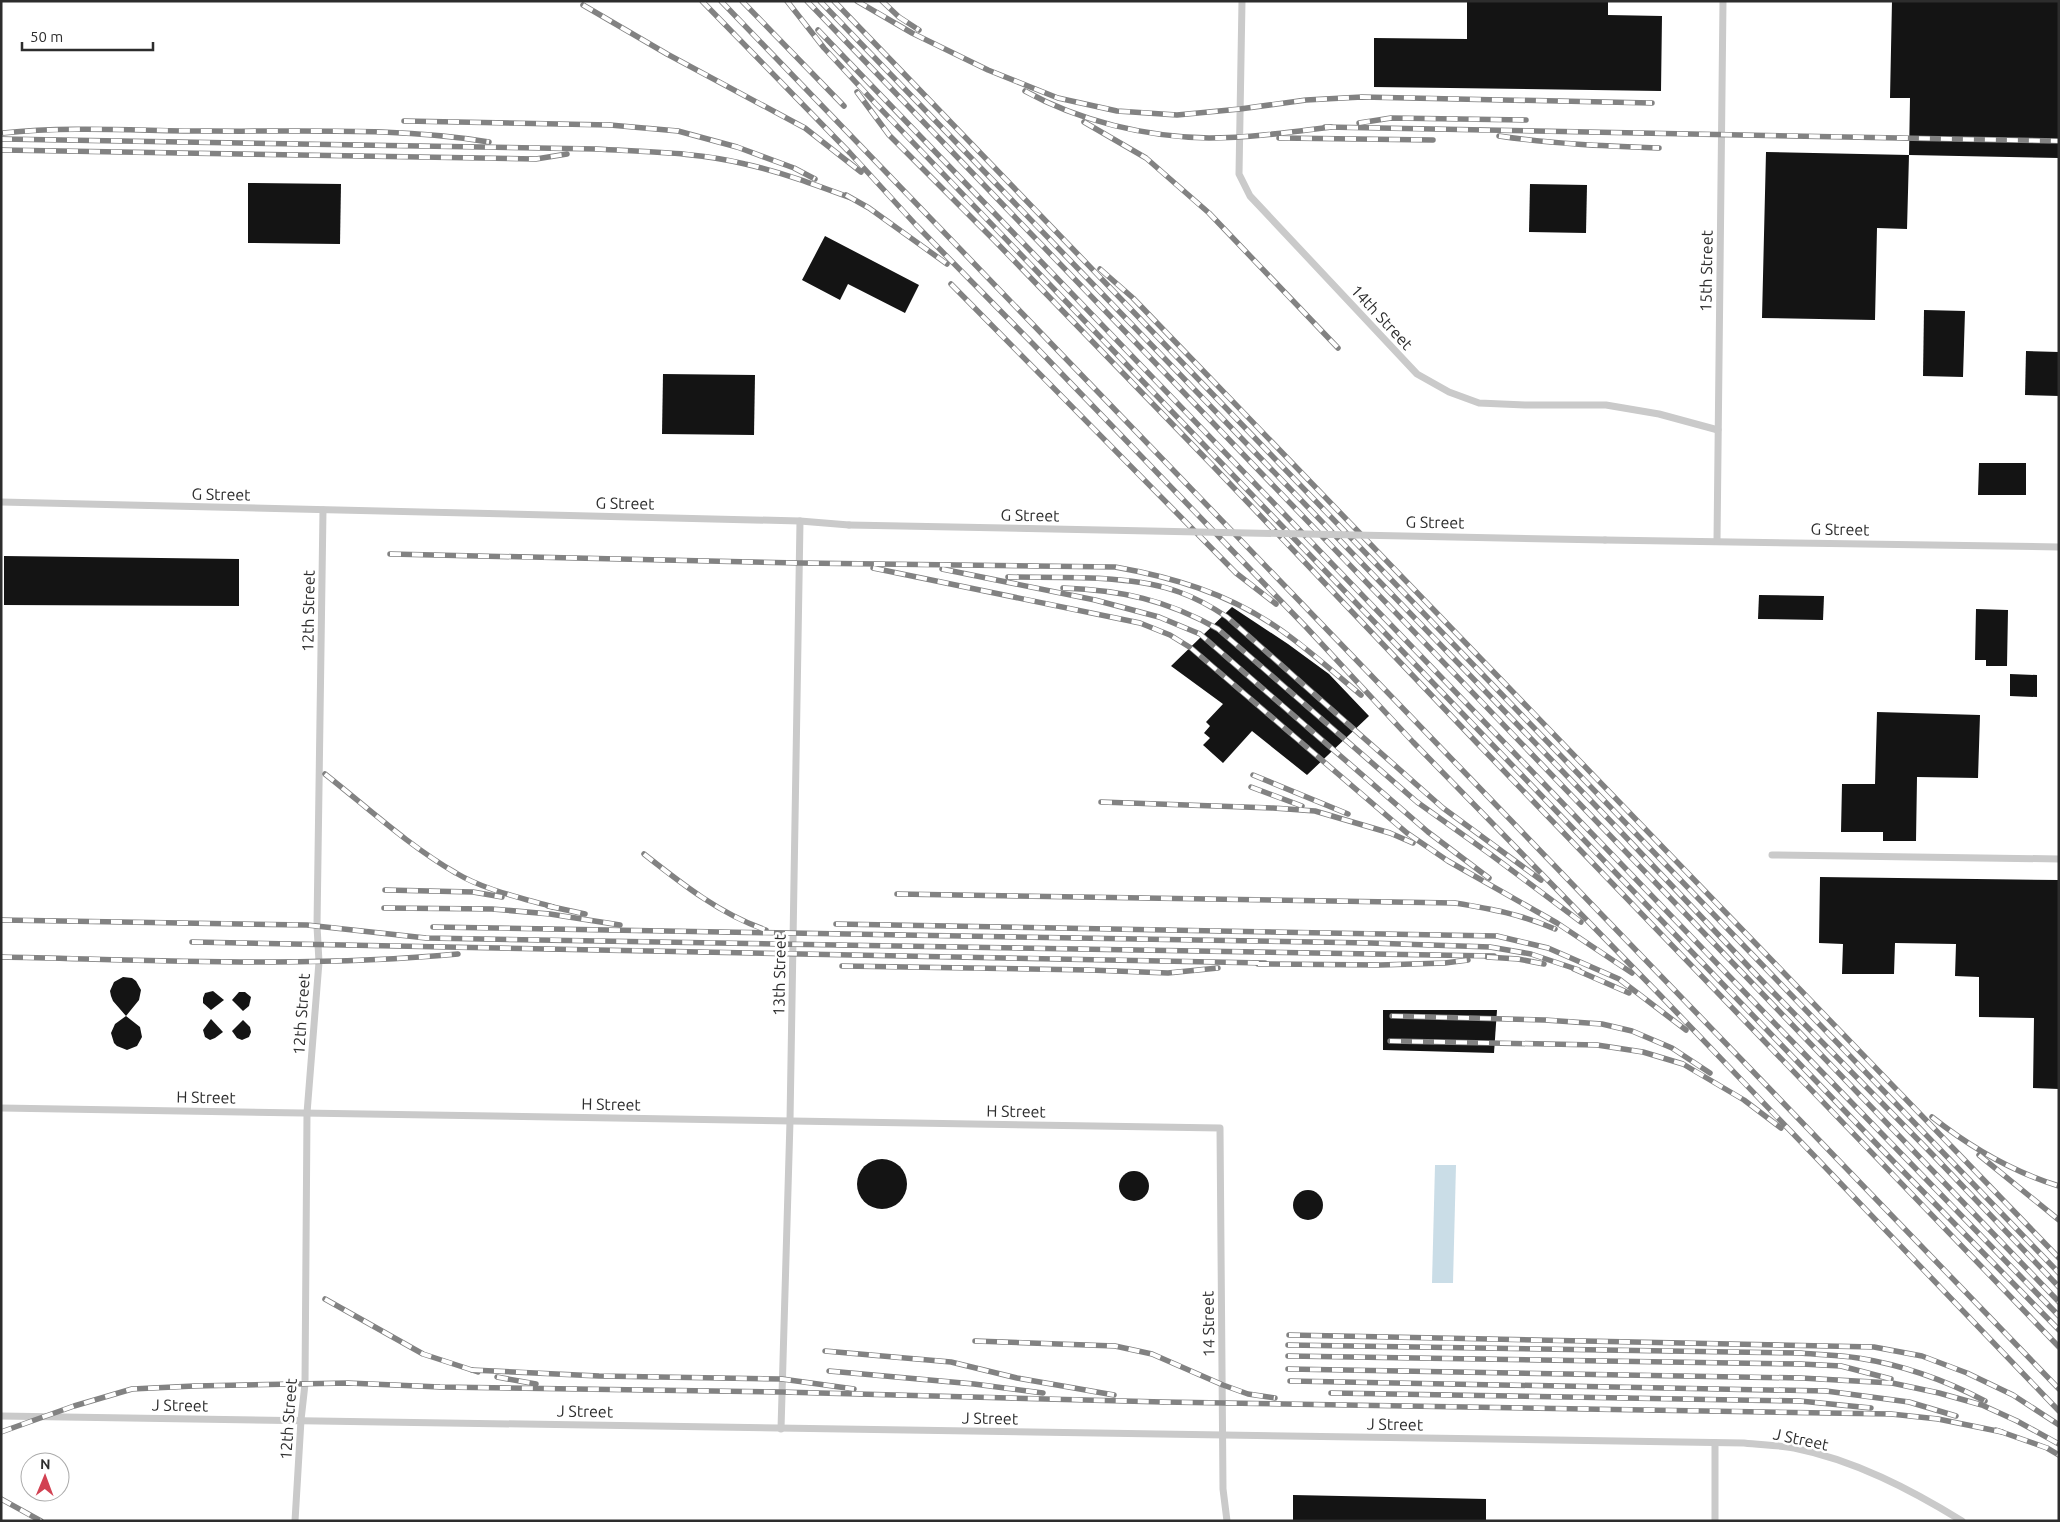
<svg xmlns="http://www.w3.org/2000/svg" width="2060" height="1522" viewBox="0 0 2060 1522" font-family="Ubuntu,sans-serif">
	<style>
		.water { fill: #cadde7 }
		.building { fill: #141414 }
		.lines { fill: none; stroke-linecap: round; stroke-linejoin: round }
		.service { stroke: #cacaca; stroke-width: 7 }
		.rail-casing { stroke: #828282; stroke-width: 5.5 }
		.rail { stroke: #fff; stroke-width: 4; stroke-dasharray: 11; stroke-linecap: butt }
		.service-bridge { stroke: #cacaca; stroke-width: 7 }
		.labels { text-anchor: middle; dominant-baseline: central; stroke-width: 5; stroke-linejoin: round; paint-order: stroke }
		.street-label { font-size: 16px; fill: #2d2d2d; stroke: #fff }
	</style>
	<rect width="100%" height="100%" fill="#fff"/>
	<path class="water" d="M 1435,1165 L 1456,1165 L 1453,1283 L 1432,1283 Z"/>
	<g class="building">
		<path d="M 1467,1 L 1608,1 L 1608,15 L 1662,16 L 1661,91 L 1374,87 L 1374,38 L 1467,39 Z"/>
		<path d="M 1892,1 L 2059,1 L 2059,158 L 1909,155 L 1910,98 L 1890,98 Z"/>
		<path d="M 1766,152 L 1909,155 L 1907,229 L 1877,228 L 1875,320 L 1762,318 Z"/>
		<path d="M 248,183 L 341,184 L 340,244 L 248,243 Z"/>
		<path d="M 1530,184 L 1587,185 L 1586,233 L 1529,232 Z"/>
		<path d="M 825,236 L 919,285 L 905,313 L 848,284 L 840,300 L 802,280 Z"/>
		<path d="M 1924,310 L 1965,311 L 1963,377 L 1923,376 Z"/>
		<path d="M 2026,351 L 2059,352 L 2059,396 L 2025,395 Z"/>
		<path d="M 663,374 L 755,375 L 754,435 L 662,434 Z"/>
		<path d="M 1979,463 L 2026,463 L 2026,495 L 1978,495 Z"/>
		<path d="M 4,556 L 239,559 L 239,606 L 4,605 Z"/>
		<path d="M 1759,595 L 1824,596 L 1823,620 L 1758,619 Z"/>
		<path d="M 1232,607 L 1288,644 L 1329,674 L 1369,716 L 1307,775 L 1252,731 L 1223,763 L 1203,745 L 1210,738 L 1204,733 L 1210,726 L 1206,722 L 1223,704 L 1171,666 Z"/>
		<path d="M 1976,609 L 2008,610 L 2007,666 L 1986,666 L 1986,660 L 1975,660 Z"/>
		<path d="M 2010,674 L 2037,675 L 2037,697 L 2010,696 Z"/>
		<path d="M 1877,712 L 1980,715 L 1978,778 L 1917,777 L 1916,841 L 1883,841 L 1883,832 L 1841,832 L 1842,784 L 1875,784 Z"/>
		<path d="M 1820,877 L 2059,880 L 2059,1089 L 2033,1088 L 2034,1018 L 1979,1017 L 1979,977 L 1955,976 L 1956,944 L 1895,943 L 1894,974 L 1842,974 L 1843,944 L 1819,943 Z"/>
		<path d="M 123,977 L 132,978 L 136,981 L 141,990 L 139,1000 L 126,1016 L 140,1027 L 142,1037 L 137,1046 L 127,1050 L 117,1046 L 114,1043 L 111,1033 L 115,1024 L 126,1016 L 113,1001 L 111,996 L 110,991 L 114,982 Z"/>
		<path d="M 213,991 L 224,1000 L 211,1010 L 203,1003 L 203,998 L 205,993 Z"/>
		<path d="M 239,992 L 245,992 L 251,997 L 249,1006 L 243,1011 L 232,1000 Z"/>
		<path d="M 1383,1010 L 1497,1010 L 1494,1053 L 1383,1050 Z"/>
		<path d="M 211,1019 L 223,1032 L 215,1038 L 210,1040 L 205,1037 L 203,1030 Z"/>
		<path d="M 243,1020 L 250,1027 L 251,1032 L 249,1037 L 242,1040 L 237,1038 L 232,1031 Z"/>
		<circle cx="882" cy="1184" r="25"/>
		<circle cx="1134" cy="1186" r="15"/>
		<circle cx="1308" cy="1205" r="15"/>
		<path d="M 1293,1495 L 1486,1499 L 1486,1521 L 1293,1521 Z"/>
	</g>
	<g class="lines">
		<g class="service">
			<path d="M 1242,1 L 1239,174 L 1250,196 L 1417,374 L 1449,392 L 1479,403 L 1525,405 L 1606,405 L 1659,414 L 1718,430"/>
			<path d="M 1,502 L 800,521 L 849,525"/>
			<path d="M 1605,540 L 2059,547"/>
			<path d="M 1717,541 L 1723,1"/>
			<path d="M 1772,855 L 2059,859"/>
			<path d="M 1,1108 L 1220,1128 L 1223,1489 L 1227,1521"/>
			<path d="M 1,1416 L 1744,1443 C 1761,1445 1778,1445 1794,1448 C 1854,1460 1910,1489 1962,1521"/>
			<path d="M 781,1429 L 790,1121 L 800,521"/>
			<path d="M 295,1521 L 301,1420 L 305,1384 L 307,1113 L 319,962 L 317,926 L 323,510"/>
			<path d="M 1715,1521 L 1715,1443"/>
		</g>
		<defs>
			<g id="rail">
				<path d="M 702,1 L 850,153 L 916,225 L 1033,344 L 1306,627 L 1413,742 L 1659,994 L 2059,1411"/>
				<path d="M 721,1 L 2059,1389"/>
				<path d="M 742,1 L 844,106"/>
				<path d="M 787,1 L 824,48 L 875,103 L 1893,1161 L 2059,1330"/>
				<path d="M 807,1 L 2059,1302"/>
				<path d="M 820,1 L 1621,832 L 1766,985 L 1933,1155 L 2059,1287"/>
				<path d="M 834,1 L 2059,1273"/>
				<path d="M 857,1 L 912,33 L 988,70 L 1058,98 L 1117,111 L 1177,115 L 1240,109 L 1306,100 L 1362,97 L 1652,103"/>
				<path d="M 882,1 L 899,17 L 919,30"/>
				<path d="M 583,5 L 667,54 L 805,128 L 861,172"/>
				<path d="M 818,30 L 1783,1032 L 2059,1316"/>
				<path d="M 1025,91 C 1079,121 1146,137 1209,138 C 1248,138 1292,132 1331,127"/>
				<path d="M 857,92 L 889,135 L 994,240 L 1213,466 L 1477,743 L 2059,1347"/>
				<path d="M 404,121 L 610,125 L 678,131 L 737,147 L 794,168 L 815,179"/>
				<path d="M 1084,122 L 1146,158 L 1209,213 L 1338,348"/>
				<path d="M 1359,123 L 1391,118 L 1526,120"/>
				<path d="M 1325,127 L 2059,141"/>
				<path d="M 3,133 C 72,126 141,131 210,131 C 303,132 397,127 489,142"/>
				<path d="M 1499,136 C 1552,144 1606,146 1659,148"/>
				<path d="M 1279,138 L 1433,140"/>
				<path d="M 1,139 L 596,149 C 646,152 697,152 745,164 C 781,172 816,185 851,198"/>
				<path d="M 1,150 L 536,159 L 567,154"/>
				<path d="M 846,195 L 869,208 L 947,264"/>
				<path d="M 1100,269 L 1133,298 L 2059,1258"/>
				<path d="M 951,284 L 1236,573 L 1276,604"/>
				<path d="M 390,554 L 800,563 L 1115,567 C 1172,577 1226,593 1275,626 C 1305,646 1333,672 1361,695"/>
				<path d="M 873,568 L 1140,623 L 1170,635 L 1191,648 L 1407,833 L 1448,861 L 1557,923 L 1632,973"/>
				<path d="M 942,569 L 1095,600 L 1159,617 L 1200,634 L 1428,832 L 1489,878"/>
				<path d="M 1008,577 C 1059,578 1132,574 1179,592 C 1196,598 1212,607 1227,617 L 1443,808 L 1541,880"/>
				<path d="M 1063,588 C 1121,590 1167,600 1218,629 L 1417,802 L 1490,854 L 1581,922"/>
				<path d="M 325,774 C 368,808 409,846 456,873 C 484,890 522,898 553,907"/>
				<path d="M 1253,775 L 1348,814"/>
				<path d="M 1251,787 L 1302,806"/>
				<path d="M 1101,802 L 1273,808 L 1315,811 L 1390,833 L 1413,843"/>
				<path d="M 644,854 C 682,884 720,914 766,930"/>
				<path d="M 385,890 L 473,892 L 502,897"/>
				<path d="M 897,894 L 1455,903 C 1492,909 1520,914 1555,929"/>
				<path d="M 548,906 L 585,914"/>
				<path d="M 384,908 L 492,909 L 550,914 L 620,925"/>
				<path d="M 1,920 L 307,925 L 426,938 L 1494,956"/>
				<path d="M 836,924 L 1497,936 L 1548,948 L 1619,979 L 1686,1030"/>
				<path d="M 433,927 L 1370,943 L 1490,947 L 1531,954 L 1579,970"/>
				<path d="M 192,942 L 1265,963"/>
				<path d="M 1,957 C 154,960 307,968 458,954"/>
				<path d="M 1487,957 L 1518,959 L 1544,964"/>
				<path d="M 1258,964 L 1380,965 L 1445,963 L 1468,960"/>
				<path d="M 842,966 L 1089,970 L 1168,973 L 1218,968"/>
				<path d="M 1574,969 L 1629,993"/>
				<path d="M 1392,1016 L 1545,1020 L 1602,1024 L 1632,1031 L 1672,1048 L 1710,1073"/>
				<path d="M 1390,1041 L 1597,1045 L 1643,1052 L 1683,1064 L 1744,1100 L 1781,1128"/>
				<path d="M 1932,1117 C 1970,1147 2013,1172 2059,1186"/>
				<path d="M 1979,1155 L 2059,1220"/>
				<path d="M 325,1299 L 423,1354 L 478,1372"/>
				<path d="M 1289,1335 L 1874,1347 L 1922,1356 L 1967,1373 L 2013,1395 L 2059,1425"/>
				<path d="M 975,1341 L 1115,1346 L 1152,1354 L 1223,1385 L 1248,1394 L 1275,1398"/>
				<path d="M 1288,1345 L 1801,1353 C 1820,1355 1840,1355 1858,1358 C 1903,1365 1945,1380 1985,1401"/>
				<path d="M 825,1351 L 951,1362 L 1017,1378 L 1114,1395"/>
				<path d="M 1288,1356 L 1801,1364 L 1841,1366 L 1891,1379"/>
				<path d="M 1288,1369 L 1801,1378 L 1892,1383 L 1939,1393 L 1982,1405 L 2017,1421 L 2059,1444"/>
				<path d="M 472,1370 L 599,1376 L 782,1379 L 854,1389"/>
				<path d="M 829,1371 L 974,1384 L 1043,1393"/>
				<path d="M 497,1377 L 536,1384"/>
				<path d="M 1290,1381 L 1826,1391 L 1909,1402 L 1956,1416"/>
				<path d="M 1331,1393 L 1800,1401 L 1871,1408"/>
				<path d="M 1996,1430 L 2047,1448 L 2059,1455"/>
				<path d="M 1,1432 L 74,1406 L 132,1389 L 194,1386 L 348,1383 L 440,1387 L 782,1392 L 1163,1402 L 1891,1414 L 1938,1419 L 2002,1432"/>
				<path d="M 1,1499 L 41,1521"/>
			</g>
		</defs>
		<use href="#rail" class="rail-casing"/>
		<use href="#rail" class="rail"/>
		<path class="service-bridge" d="M 849,525 L 1605,540"/>
	</g>
	<g class="labels">
		<g class="street-label">
			<text transform="translate(1706 271) rotate(-89)">15th Street</text>
			<text transform="translate(1382 317) rotate(47)">14th Street</text>
			<text transform="translate(221 494) rotate(1)">G Street</text>
			<text transform="translate(625 503) rotate(1)">G Street</text>
			<text transform="translate(1030 515) rotate(1)">G Street</text>
			<text transform="translate(1435 522) rotate(1)">G Street</text>
			<text transform="translate(1840 529) rotate(1)">G Street</text>
			<text transform="translate(308 611) rotate(-89)">12th Street</text>
			<text transform="translate(779 975) rotate(-89)">13th Street</text>
			<text transform="translate(301 1014) rotate(-86)">12th Street</text>
			<text transform="translate(206 1097) rotate(1)">H Street</text>
			<text transform="translate(611 1104) rotate(1)">H Street</text>
			<text transform="translate(1016 1111) rotate(1)">H Street</text>
			<text transform="translate(1208 1324) rotate(-91)">14 Street</text>
			<text transform="translate(180 1405) rotate(1)">J Street</text>
			<text transform="translate(585 1411) rotate(1)">J Street</text>
			<text transform="translate(990 1418) rotate(1)">J Street</text>
			<text transform="translate(288 1419) rotate(-86)">12th Street</text>
			<text transform="translate(1395 1424) rotate(1)">J Street</text>
			<text transform="translate(1801 1439) rotate(12)">J Street</text>
		</g>
	</g>
	<rect width="2060" height="1522" fill="none" stroke="#2d2d2d" stroke-width="5"/>
	<g transform="translate(45 1477) rotate(1)"><circle r="24" fill="#ffffff" stroke="#ababab"/>
	<path d="M0-4L9 19L0 12L-9 19Z" fill="#d24152"/>
	<text y="-8" font-size="14" font-weight="bold" text-anchor="middle" fill="#2d2d2d">N</text>
	</g>
	<path d="M22 42v8h131v-8" fill="none" stroke="#2d2d2d" stroke-width="2.5"/>
	<text x="30" y="42" font-size="15" fill="#2d2d2d" stroke="#ffffff" stroke-width="4" paint-order="stroke">50 m</text>
</svg>
